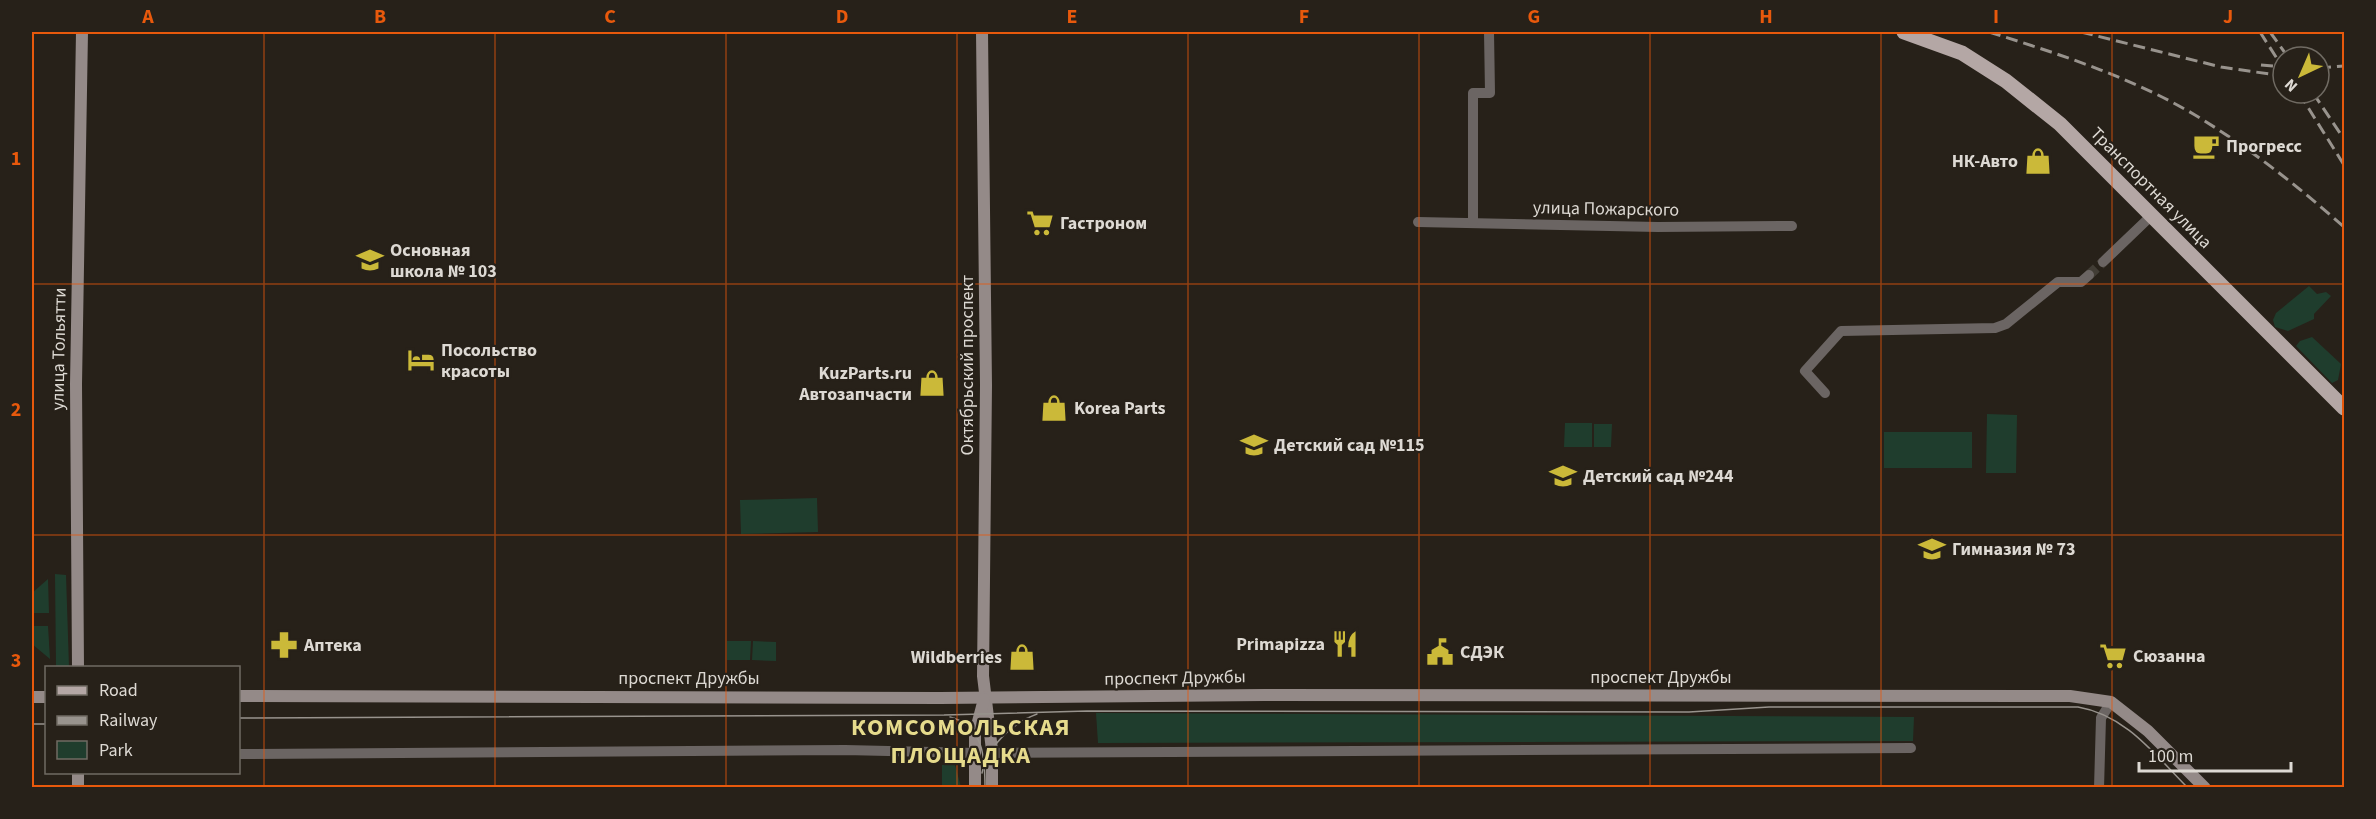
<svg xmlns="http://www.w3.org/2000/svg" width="2376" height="819" viewBox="0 0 2376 819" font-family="'Source Sans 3',sans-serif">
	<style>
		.green { fill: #1f3d2d }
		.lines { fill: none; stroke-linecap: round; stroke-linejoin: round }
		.street-tunnel { stroke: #423d35; stroke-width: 10; stroke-dasharray: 10 5; stroke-linecap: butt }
		.street { stroke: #6b6563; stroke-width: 10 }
		.secondary { stroke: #948a88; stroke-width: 12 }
		.primary { stroke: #b4a7a5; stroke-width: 15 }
		.tram { stroke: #98938d; stroke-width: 1.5 }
		.rail { stroke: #98938d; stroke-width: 3; stroke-dasharray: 12 6; stroke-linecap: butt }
		.grid { fill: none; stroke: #e8590c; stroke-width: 1.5; stroke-opacity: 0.55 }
		.labels { text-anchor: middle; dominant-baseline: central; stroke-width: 4.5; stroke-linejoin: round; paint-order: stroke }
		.poi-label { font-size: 18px; font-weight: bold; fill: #ddd9d3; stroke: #272119; text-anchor: start }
		.street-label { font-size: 18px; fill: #ddd9d3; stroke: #272119 }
		.district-label { font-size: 24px; font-weight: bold; letter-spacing: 1.5px; fill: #e6db8c; stroke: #272119 }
		.neatline { fill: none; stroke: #e8590c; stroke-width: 2 }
		.grid-label { font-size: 20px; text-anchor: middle; font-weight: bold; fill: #e8590c }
	</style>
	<rect width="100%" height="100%" fill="#272119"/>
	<g class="green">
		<path d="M 2309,286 L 2317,294 L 2326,292 L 2331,296 L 2314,314 L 2314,319 L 2288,331 L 2275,327 L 2273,320 L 2276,313 Z"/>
		<path d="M 2312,337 L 2341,364 L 2338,380 L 2332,383 L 2296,346 L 2300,341 Z"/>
		<path d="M 1987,414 L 2017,415 L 2016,473 L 1986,473 Z"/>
		<path d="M 1565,423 L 1592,423 L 1592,447 L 1564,447 Z"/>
		<path d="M 1594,424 L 1612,424 L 1611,447 L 1594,447 Z"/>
		<rect x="1884" y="432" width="88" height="36"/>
		<path d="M 817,498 L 818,532 L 741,534 L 740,500 Z"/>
		<path d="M 55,574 L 66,575 L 69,667 L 56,667 Z"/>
		<path d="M 48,579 L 49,613 L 32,613 L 32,593 Z"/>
		<path d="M 32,626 L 48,626 L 50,659 L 32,644 Z"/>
		<path d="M 727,641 L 751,641 L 750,660 L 727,660 Z"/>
		<path d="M 753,641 L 776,642 L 776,661 L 752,660 Z"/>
		<path d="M 1096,713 L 1914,717 L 1913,741 L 1098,743 Z"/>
		<path d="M 949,764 L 955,765 L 961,787 L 942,787 L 942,765 Z"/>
	</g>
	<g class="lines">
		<path class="street-tunnel" d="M 2089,275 L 2103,262"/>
		<g class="street">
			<path d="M 1418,222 L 1658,227 L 1792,226"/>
			<path d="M 1473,222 L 1473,93 L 1490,93 L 1489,32"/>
			<path d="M 2103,262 L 2151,216"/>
			<path d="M 1825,393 L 1805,371 L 1841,331 L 1995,328 L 2006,324 L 2058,282 L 2081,282 L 2089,275"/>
			<path d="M 992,753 L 1911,748"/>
			<path d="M 238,754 L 845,750 L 975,753"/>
			<path d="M 2099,788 L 2101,718 L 2111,702"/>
		</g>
		<g class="secondary">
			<path d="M 982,32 L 986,385 L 983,676 L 992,750 L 992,788"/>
			<path d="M 78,668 L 76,384 L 82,32"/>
			<path d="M 238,696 L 940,698 L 1264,695 L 2070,696 L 2111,702 L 2148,731 L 2205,788"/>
			<path d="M 32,697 L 46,697"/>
			<path d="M 78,788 L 78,772"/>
			<path d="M 975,788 L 975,733 L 984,699"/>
		</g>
		<path class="primary" d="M 1904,32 L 1962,53 L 2006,81 L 2060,124 L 2344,408"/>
		<g class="tram">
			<path d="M 950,717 C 984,726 985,758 985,788"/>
			<path d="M 238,718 L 944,715 L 1087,711 L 1689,712 L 1769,707 L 2078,707 C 2126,715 2155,755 2188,788"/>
			<path d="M 32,724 L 46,724"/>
			<path d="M 982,773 C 987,747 1012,723 1037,714"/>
		</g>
		<g class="rail">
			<path d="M 1989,32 C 2059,54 2131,77 2195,115 C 2248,147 2298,186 2344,227"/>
			<path d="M 2081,32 L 2221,67 L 2283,76"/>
			<path d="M 2260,32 L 2283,68"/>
			<path d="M 2270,32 L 2288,57"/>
			<path d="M 2261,65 L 2283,67"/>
			<path d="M 2319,68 L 2344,66"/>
			<path d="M 2299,93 L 2344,165"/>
			<path d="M 2313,93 L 2344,139"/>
		</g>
	</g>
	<path class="grid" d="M 264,32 L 264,788M 495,32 L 495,788M 726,32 L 726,788M 957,32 L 957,788M 1188,32 L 1188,788M 1419,32 L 1419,788M 1650,32 L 1650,788M 1881,32 L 1881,788M 2112,32 L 2112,788M 32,284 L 2344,284M 32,535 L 2344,535"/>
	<defs>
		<symbol id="cafe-bare" viewBox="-9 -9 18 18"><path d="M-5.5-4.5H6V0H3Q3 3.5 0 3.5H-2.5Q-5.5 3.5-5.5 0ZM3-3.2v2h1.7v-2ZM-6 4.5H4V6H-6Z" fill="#cbb939" stroke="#272119" stroke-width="2.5" paint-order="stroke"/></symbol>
		<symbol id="shop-bare" viewBox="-9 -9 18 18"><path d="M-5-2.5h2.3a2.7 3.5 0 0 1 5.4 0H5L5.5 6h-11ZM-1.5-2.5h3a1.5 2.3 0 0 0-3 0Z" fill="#cbb939" stroke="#272119" stroke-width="2.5" paint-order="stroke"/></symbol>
		<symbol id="supermarket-bare" viewBox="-9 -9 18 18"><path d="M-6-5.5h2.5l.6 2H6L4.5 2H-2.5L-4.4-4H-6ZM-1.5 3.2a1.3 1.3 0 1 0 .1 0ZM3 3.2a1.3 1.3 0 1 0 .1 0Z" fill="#cbb939" stroke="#272119" stroke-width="2.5" paint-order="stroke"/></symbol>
		<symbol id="school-bare" viewBox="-9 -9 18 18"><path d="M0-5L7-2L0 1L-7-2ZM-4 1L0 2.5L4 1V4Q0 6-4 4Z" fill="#cbb939" stroke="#272119" stroke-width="2.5" paint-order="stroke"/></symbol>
		<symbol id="hotel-bare" viewBox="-9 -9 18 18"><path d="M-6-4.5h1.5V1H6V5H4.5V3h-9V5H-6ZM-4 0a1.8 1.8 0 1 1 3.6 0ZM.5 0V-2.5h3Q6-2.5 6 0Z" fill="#cbb939" stroke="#272119" stroke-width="2.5" paint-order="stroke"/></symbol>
		<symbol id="restaurant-bare" viewBox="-9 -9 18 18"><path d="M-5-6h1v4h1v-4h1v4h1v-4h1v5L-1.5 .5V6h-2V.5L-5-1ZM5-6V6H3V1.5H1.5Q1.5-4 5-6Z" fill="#cbb939" stroke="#272119" stroke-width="2.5" paint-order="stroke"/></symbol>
		<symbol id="pharmacy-bare" viewBox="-9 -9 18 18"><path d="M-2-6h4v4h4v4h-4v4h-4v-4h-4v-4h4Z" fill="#cbb939" stroke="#272119" stroke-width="2.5" paint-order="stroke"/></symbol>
		<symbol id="civic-bare" viewBox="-9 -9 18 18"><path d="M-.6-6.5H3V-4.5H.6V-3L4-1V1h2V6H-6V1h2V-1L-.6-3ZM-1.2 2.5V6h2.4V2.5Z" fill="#cbb939" stroke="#272119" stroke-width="2.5" paint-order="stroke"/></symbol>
	</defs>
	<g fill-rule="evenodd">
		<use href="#cafe-bare" x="2187" y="127" width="38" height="38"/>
		<use href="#shop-bare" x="2019" y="142" width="38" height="38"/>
		<use href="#supermarket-bare" x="1021" y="204" width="38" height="38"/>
		<use href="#school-bare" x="351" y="241" width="38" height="38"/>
		<use href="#hotel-bare" x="402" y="341" width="38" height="38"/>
		<use href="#shop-bare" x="913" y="364" width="38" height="38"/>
		<use href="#shop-bare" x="1035" y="389" width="38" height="38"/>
		<use href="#school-bare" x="1235" y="426" width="38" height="38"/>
		<use href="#school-bare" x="1544" y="457" width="38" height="38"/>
		<use href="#school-bare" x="1913" y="530" width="38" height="38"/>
		<use href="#restaurant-bare" x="1326" y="625" width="38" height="38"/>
		<use href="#pharmacy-bare" x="265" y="626" width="38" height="38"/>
		<use href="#civic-bare" x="1421" y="633" width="38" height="38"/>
		<use href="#supermarket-bare" x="2094" y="637" width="38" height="38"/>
		<use href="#shop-bare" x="1003" y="638" width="38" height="38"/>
	</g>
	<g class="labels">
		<g class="poi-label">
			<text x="2226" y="146">Прогресс</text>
			<text x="2018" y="161" text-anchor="end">НК-Авто</text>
			<text x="1060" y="223">Гастроном</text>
			<text x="390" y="250">Основная<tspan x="390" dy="21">школа № 103</tspan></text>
			<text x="441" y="350">Посольство<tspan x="441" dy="21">красоты</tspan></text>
			<text x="912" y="373" text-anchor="end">KuzParts.ru<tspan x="912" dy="21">Автозапчасти</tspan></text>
			<text x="1074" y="408">Korea Parts</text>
			<text x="1274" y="445">Детский сад №115</text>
			<text x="1583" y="476">Детский сад №244</text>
			<text x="1952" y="549">Гимназия № 73</text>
			<text x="1325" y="644" text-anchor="end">Primapizza</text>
			<text x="304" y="645">Аптека</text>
			<text x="1460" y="652">СДЭК</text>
			<text x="2133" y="656">Сюзанна</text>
			<text x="1002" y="657" text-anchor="end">Wildberries</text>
		</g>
		<g class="street-label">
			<text transform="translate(2151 188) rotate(45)">Транспортная улица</text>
			<text transform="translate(1606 209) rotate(1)">улица Пожарского</text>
			<text transform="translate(59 349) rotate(-89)">улица Тольятти</text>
			<text transform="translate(967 365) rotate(-90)">Октябрьский проспект</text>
			<text x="1661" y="677">проспект Дружбы</text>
			<text x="689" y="678">проспект Дружбы</text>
			<text transform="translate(1175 678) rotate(-1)">проспект Дружбы</text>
		</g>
		<g class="district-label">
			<text x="961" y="727">КОМСОМОЛЬСКАЯ<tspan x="961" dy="28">ПЛОЩАДКА</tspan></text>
		</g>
	</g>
	<rect width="2376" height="819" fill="none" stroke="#272119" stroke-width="66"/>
	<rect x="45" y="666" width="195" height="108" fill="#272119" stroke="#706b63" stroke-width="1.5"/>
	<rect x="57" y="686" width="30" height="9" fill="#b4a7a5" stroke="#706b63" stroke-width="1.5"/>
	<text x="99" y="696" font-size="18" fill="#ddd9d3">Road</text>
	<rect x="57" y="716" width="30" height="9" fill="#98938d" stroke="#706b63" stroke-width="1.5"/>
	<text x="99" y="726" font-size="18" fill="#ddd9d3">Railway</text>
	<rect x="57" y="741" width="30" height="18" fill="#1f3d2d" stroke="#706b63" stroke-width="1.5"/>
	<text x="99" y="756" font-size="18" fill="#ddd9d3">Park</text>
	<g transform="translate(2301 75) rotate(224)"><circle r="28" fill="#272119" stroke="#706b63" stroke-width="1.5"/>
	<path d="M0-4.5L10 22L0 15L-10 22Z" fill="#cbb939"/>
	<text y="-9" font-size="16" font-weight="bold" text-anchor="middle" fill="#ddd9d3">N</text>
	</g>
	<path d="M2139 762v9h152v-9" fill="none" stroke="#ddd9d3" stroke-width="3"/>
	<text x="2148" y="762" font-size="18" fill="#ddd9d3" stroke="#272119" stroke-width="4.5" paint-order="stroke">100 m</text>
	<rect x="33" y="33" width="2310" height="753" class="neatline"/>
	<g class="grid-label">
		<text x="148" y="23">A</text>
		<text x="380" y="23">B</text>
		<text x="610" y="23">C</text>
		<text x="842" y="23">D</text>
		<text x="1072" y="23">E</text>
		<text x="1304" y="23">F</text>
		<text x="1534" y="23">G</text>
		<text x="1766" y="23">H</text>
		<text x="1996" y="23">I</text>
		<text x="2228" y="23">J</text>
		<text x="16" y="165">1</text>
		<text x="16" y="416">2</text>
		<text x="16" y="667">3</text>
	</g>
</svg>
